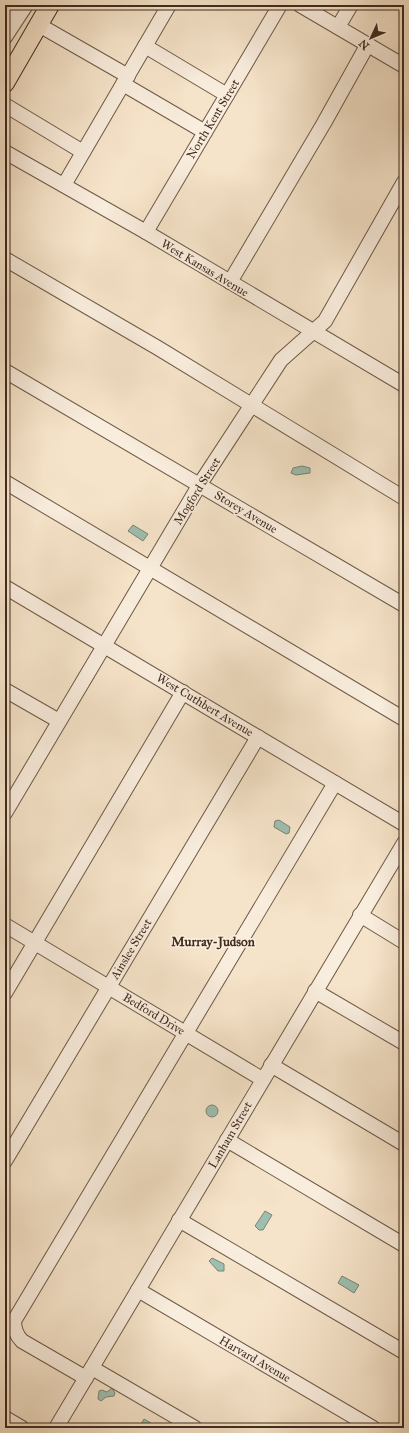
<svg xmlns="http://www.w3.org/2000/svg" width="409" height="1433" viewBox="0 0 409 1433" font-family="'IM FELL Great Primer',serif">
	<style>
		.water { fill: #9ebfb0; stroke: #788475 }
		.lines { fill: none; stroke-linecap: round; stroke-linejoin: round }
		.minor-casing { stroke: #6e5948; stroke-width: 16 }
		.major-casing { stroke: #402b1d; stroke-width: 20 }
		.minor { stroke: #f9eddd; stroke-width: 14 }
		.major { stroke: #f6e4ca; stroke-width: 18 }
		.labels { text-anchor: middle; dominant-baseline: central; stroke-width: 3.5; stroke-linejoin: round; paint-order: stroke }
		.street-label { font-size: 12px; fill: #402b1d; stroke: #f9eddd }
		.neighbourhood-label { font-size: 13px; font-weight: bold; fill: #402b1d; stroke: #f9eddd }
	</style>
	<rect width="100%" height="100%" fill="#f6e4ca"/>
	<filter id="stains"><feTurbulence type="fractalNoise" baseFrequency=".005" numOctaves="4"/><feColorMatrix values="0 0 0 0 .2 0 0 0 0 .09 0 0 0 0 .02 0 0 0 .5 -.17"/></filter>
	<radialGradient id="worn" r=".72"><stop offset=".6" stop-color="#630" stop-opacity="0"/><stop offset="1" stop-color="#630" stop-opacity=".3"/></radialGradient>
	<g class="water">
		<path d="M 302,466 L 310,468 L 310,473 L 296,475 L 291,473 L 293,468 Z"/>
		<path d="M 133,525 L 148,534 L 143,541 L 128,531 Z"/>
		<path d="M 279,820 L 290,827 L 289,833 L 286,834 L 274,827 L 275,821 Z"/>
		<circle cx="212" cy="1111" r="6"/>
		<path d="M 265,1211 L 272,1215 L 263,1230 L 259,1230 L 255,1226 Z"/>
		<path d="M 212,1258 L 224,1264 L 224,1271 L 218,1271 L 209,1261 Z"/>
		<path d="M 342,1276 L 359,1285 L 354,1293 L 338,1283 Z"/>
		<path d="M 112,1388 L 115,1393 L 114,1396 L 106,1397 L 101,1401 L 98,1399 L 99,1391 L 102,1390 L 107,1392 Z"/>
		<path d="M 144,1419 L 151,1423 L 149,1428 L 139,1428 Z"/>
	</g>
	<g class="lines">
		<defs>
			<g id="minor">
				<path d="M 300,5 L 404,66"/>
				<path d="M 8,8 L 8,14 L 13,24"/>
				<path d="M 39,25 L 128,76"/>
				<path d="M 338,27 L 351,5"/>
				<path d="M 5,37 L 26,5"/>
				<path d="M 145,46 L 227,95"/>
				<path d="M 123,84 L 205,132"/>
				<path d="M 5,105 L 83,152"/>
				<path d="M 5,152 L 146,232 L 404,385"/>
				<path d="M 64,185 L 169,5"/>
				<path d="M 146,232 L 280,5"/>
				<path d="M 5,259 L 158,348 L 404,498"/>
				<path d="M 230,282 L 324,123 L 368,44"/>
				<path d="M 5,371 L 404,605"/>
				<path d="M 5,482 L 404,719"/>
				<path d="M 5,587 L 404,824"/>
				<path d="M 5,690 L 59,721"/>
				<path d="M 5,813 L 200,484 L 281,360 L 325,321 L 404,182"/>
				<path d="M 360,915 L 404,942"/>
				<path d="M 5,925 L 262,1079"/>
				<path d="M 315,991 L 404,1043"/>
				<path d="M 5,993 L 183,692"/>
				<path d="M 271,1065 L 404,1144"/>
				<path d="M 227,1140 L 404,1245"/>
				<path d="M 5,1161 L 258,737"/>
				<path d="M 179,1220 L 404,1352"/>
				<path d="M 138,1290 L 373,1428"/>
				<path d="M 92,1368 L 195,1428"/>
				<path d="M 86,1378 L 22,1341 C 16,1335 14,1329 14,1321 L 335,783"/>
				<path d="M 5,1418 L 22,1428"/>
				<path d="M 56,1428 L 404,843"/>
			</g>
			<path id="major" d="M 5,83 L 50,5"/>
		</defs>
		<use href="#minor" class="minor-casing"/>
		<use href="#major" class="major-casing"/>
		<use href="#minor" class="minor"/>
		<use href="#major" class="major"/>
	</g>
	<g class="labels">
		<g class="street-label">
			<text transform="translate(213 119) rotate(-59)">North Kent Street</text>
			<text transform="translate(205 268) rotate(31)">West Kansas Avenue</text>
			<text transform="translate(197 491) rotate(-58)">Mogford Street</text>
			<text transform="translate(246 512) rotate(31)">Storey Avenue</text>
			<text transform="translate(205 705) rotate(31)">West Cuthbert Avenue</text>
			<text transform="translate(131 949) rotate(-59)">Ainslee Street</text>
			<text transform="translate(154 1014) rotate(31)">Bedford Drive</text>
			<text transform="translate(230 1135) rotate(-60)">Lanham Street</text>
			<text transform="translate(255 1359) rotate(30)">Harvard Avenue</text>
		</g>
		<g class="neighbourhood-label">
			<text x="213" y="942">Murray-Judson</text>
		</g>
	</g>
	<rect width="409" height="1433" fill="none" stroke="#f6e4ca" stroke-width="20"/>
	<rect x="6" y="6" width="397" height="1421" fill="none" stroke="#402b1d" stroke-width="2"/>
	<rect x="10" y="10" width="389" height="1413" fill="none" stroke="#402b1d"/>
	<g transform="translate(371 38) rotate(226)" stroke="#f9eddd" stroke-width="3" paint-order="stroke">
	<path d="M0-3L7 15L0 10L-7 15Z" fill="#402b1d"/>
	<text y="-6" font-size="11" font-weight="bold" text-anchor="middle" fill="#402b1d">N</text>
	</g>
	<rect width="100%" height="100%" filter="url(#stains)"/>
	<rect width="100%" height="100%" fill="url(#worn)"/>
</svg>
